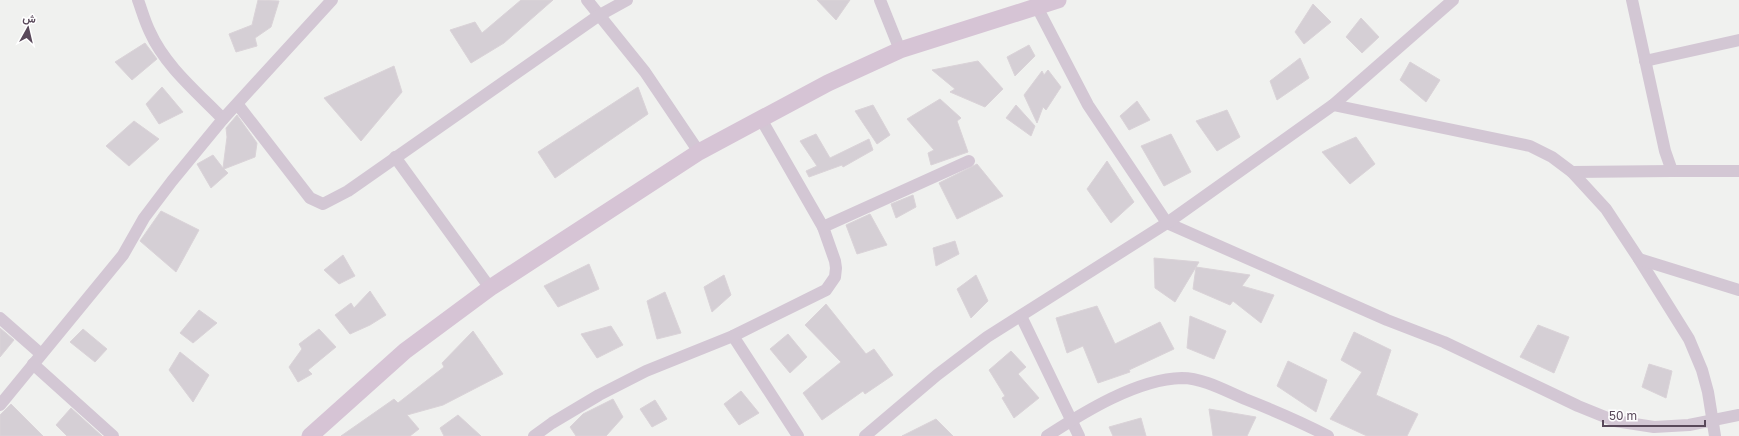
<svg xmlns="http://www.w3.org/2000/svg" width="1739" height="436" viewBox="0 0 1739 436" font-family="'Golos Text',Vazirmatn,sans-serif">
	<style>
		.building { fill: #d5cfd5; stroke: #dad3d8 }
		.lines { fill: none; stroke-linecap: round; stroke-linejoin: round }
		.street { stroke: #d3c7d4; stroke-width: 12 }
		.secondary { stroke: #d6c4d5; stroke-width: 17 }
	</style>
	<rect width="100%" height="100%" fill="#f0f1ef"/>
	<g class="building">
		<path d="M 258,0 L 279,1 L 271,27 L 255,38 L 257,46 L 236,52 L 229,34 L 252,25 Z"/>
		<path d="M 521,0 L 553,0 L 504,43 L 471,63 L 450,30 L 475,22 L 482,33 Z"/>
		<path d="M 817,0 L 850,0 L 836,20 Z"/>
		<path d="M 1313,4 L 1331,22 L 1304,44 L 1295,32 Z"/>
		<path d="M 1361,18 L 1379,37 L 1362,53 L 1346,37 Z"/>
		<path d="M 145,43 L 157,59 L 132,80 L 115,62 Z"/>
		<path d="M 1029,45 L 1035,56 L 1015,76 L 1007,57 Z"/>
		<path d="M 1300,58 L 1309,78 L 1277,100 L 1270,81 Z"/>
		<path d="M 978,61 L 1003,89 L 985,107 L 950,92 L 955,89 L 932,70 Z"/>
		<path d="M 1410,62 L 1440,80 L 1426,102 L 1400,80 Z"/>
		<path d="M 394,66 L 402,92 L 361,141 L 324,98 Z"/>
		<path d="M 1048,70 L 1061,87 L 1046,110 L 1043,107 L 1037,123 L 1024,95 L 1042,71 L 1044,75 Z"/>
		<path d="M 162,87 L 183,112 L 159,124 L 146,104 Z"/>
		<path d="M 638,87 L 648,114 L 555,178 L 538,152 Z"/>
		<path d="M 940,99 L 961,118 L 957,121 L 968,152 L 931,165 L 928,153 L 934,150 L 907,119 Z"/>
		<path d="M 1137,101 L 1150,120 L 1129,130 L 1120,116 Z"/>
		<path d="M 873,105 L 890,135 L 877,144 L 855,111 Z"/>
		<path d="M 1016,105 L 1035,126 L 1031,136 L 1006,118 Z"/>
		<path d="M 1227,110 L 1240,137 L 1217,151 L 1196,121 Z"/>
		<path d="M 237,115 L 257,143 L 255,157 L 224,169 L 228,173 L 211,188 L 197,164 L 213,155 L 223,168 L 227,137 L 226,128 Z"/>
		<path d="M 134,121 L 159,139 L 129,166 L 106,146 Z"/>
		<path d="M 816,134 L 830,158 L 869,139 L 873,150 L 843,167 L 842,165 L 809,177 L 806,171 L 817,166 L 800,141 Z"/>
		<path d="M 1171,134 L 1191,172 L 1164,186 L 1141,146 Z"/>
		<path d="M 1356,137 L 1375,164 L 1350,184 L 1322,152 Z"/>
		<path d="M 1107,161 L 1134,202 L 1111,223 L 1087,189 Z"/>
		<path d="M 977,164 L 1003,196 L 957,219 L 939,183 Z"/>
		<path d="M 913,195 L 916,207 L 896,218 L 891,204 Z"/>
		<path d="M 161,211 L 199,230 L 176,272 L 140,241 Z"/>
		<path d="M 870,214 L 887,245 L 857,254 L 846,225 Z"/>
		<path d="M 955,241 L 959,254 L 936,266 L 933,248 Z"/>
		<path d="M 343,255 L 355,276 L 339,284 L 324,270 Z"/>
		<path d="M 1154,258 L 1199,262 L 1196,267 L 1250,275 L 1242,286 L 1274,295 L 1261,323 L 1233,301 L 1230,305 L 1193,289 L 1196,267 L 1175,302 L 1155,288 Z"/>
		<path d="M 589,264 L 599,289 L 558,307 L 544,286 Z"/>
		<path d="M 724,275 L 731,295 L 712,312 L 704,287 Z"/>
		<path d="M 976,275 L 988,301 L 971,318 L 957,289 Z"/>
		<path d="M 370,291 L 386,315 L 370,325 L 350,334 L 335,315 L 351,303 L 354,308 Z"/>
		<path d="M 665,292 L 681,333 L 657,339 L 647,301 Z"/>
		<path d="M 826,304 L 866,354 L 874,349 L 893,375 L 865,394 L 863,391 L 822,420 L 803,393 L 841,362 L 805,325 Z"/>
		<path d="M 1097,306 L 1115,344 L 1160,322 L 1174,349 L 1129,370 L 1130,372 L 1098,383 L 1083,346 L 1067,353 L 1056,318 Z"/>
		<path d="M 199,310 L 217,323 L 193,343 L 180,333 Z"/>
		<path d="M 1190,316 L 1226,331 L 1214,359 L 1187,348 Z"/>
		<path d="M 1538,325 L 1569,337 L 1554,373 L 1520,357 Z"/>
		<path d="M 611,326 L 623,345 L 597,358 L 581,334 Z"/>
		<path d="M 0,328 L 14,340 L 0,357 Z"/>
		<path d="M 83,329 L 107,349 L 95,362 L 70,342 Z"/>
		<path d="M 319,329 L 336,347 L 308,370 L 312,374 L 298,382 L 289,367 L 302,349 L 299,344 Z"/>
		<path d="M 473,331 L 503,374 L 443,405 L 407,415 L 419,429 L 410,436 L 341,436 L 394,399 L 398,403 L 444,367 L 442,363 Z"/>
		<path d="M 1354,332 L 1391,350 L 1376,395 L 1418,414 L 1407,436 L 1367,436 L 1330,419 L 1362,372 L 1341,360 Z"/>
		<path d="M 788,334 L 807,357 L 790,373 L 770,349 Z"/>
		<path d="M 1011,351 L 1026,367 L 1018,374 L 1039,398 L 1014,418 L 1002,398 L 1005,396 L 989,370 Z"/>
		<path d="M 180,352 L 209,375 L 193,402 L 169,370 Z"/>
		<path d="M 1288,361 L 1327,380 L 1316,412 L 1277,386 Z"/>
		<path d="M 1649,364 L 1672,371 L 1666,398 L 1642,387 Z"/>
		<path d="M 741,391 L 759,413 L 739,425 L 724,404 Z"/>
		<path d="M 613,399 L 623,417 L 606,436 L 576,436 L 570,427 L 583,414 Z"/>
		<path d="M 655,400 L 667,419 L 652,427 L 640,409 Z"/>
		<path d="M 11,404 L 43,436 L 0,436 L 0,415 Z"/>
		<path d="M 71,408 L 102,436 L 67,436 L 56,425 Z"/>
		<path d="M 1209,409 L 1256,417 L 1247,436 L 1213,436 Z"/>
		<path d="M 458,415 L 481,436 L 444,436 L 440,428 Z"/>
		<path d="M 1141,418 L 1146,436 L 1113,436 L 1109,427 Z"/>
		<path d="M 936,419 L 953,436 L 902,436 Z"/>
	</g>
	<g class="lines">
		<g class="street">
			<path d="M 138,0 C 142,11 145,22 150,32 C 165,66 198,93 223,119"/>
			<path d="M 587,0 L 645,72 L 699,152"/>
			<path d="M 880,0 L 900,50"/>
			<path d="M 1632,0 L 1665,151 L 1672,171 L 1739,171"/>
			<path d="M 1037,7 L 1088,105 L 1167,223 L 1387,320 L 1444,342 L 1578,406 L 1615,421 L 1654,427 L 1689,425 L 1739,415"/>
			<path d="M 1645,61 L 1739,40"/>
			<path d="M 238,105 L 310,198 L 323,204 L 348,191 L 598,16 L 627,0"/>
			<path d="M 1333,105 L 1530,146 L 1552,157 L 1572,172 L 1606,209 L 1639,259 L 1689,339 L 1702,370 L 1708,392 L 1715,436"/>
			<path d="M 395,157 L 490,288"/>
			<path d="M 1572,172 L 1672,171"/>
			<path d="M 823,227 L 969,161"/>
			<path d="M 1639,259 L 1739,290"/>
			<path d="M 1021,316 L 1079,436"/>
			<path d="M 0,318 L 41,354"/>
			<path d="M 733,336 L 798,436"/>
			<path d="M 33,364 L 113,436"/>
			<path d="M 0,405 L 123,255 L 144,218 L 172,181 L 223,119 L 332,0"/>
			<path d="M 534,436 L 552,423 L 599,395 L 646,371 L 733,336 L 826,290 L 835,277 L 836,268 L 835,261 L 823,227 L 761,119"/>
			<path d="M 865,436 L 937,375 L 987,337 L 1167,223 L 1333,105 L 1453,0"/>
			<path d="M 1047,436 C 1084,412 1137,379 1182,378 C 1203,378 1226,391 1245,399 C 1273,410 1301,422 1328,436"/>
		</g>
		<path class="secondary" d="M 310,436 L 405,351 L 490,288 L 699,152 L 828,83 L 900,50 L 1058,0"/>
	</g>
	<g transform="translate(28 28) rotate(8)" stroke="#ffffff" stroke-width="3" paint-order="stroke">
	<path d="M0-3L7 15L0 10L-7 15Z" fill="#59495a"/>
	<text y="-6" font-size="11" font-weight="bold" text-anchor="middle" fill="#59495a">ش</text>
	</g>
	<path d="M1603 420v6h102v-6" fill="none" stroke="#59495a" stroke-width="2"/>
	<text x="1609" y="420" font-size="12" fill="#59495a" stroke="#ffffff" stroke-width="3" paint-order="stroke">50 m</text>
</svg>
